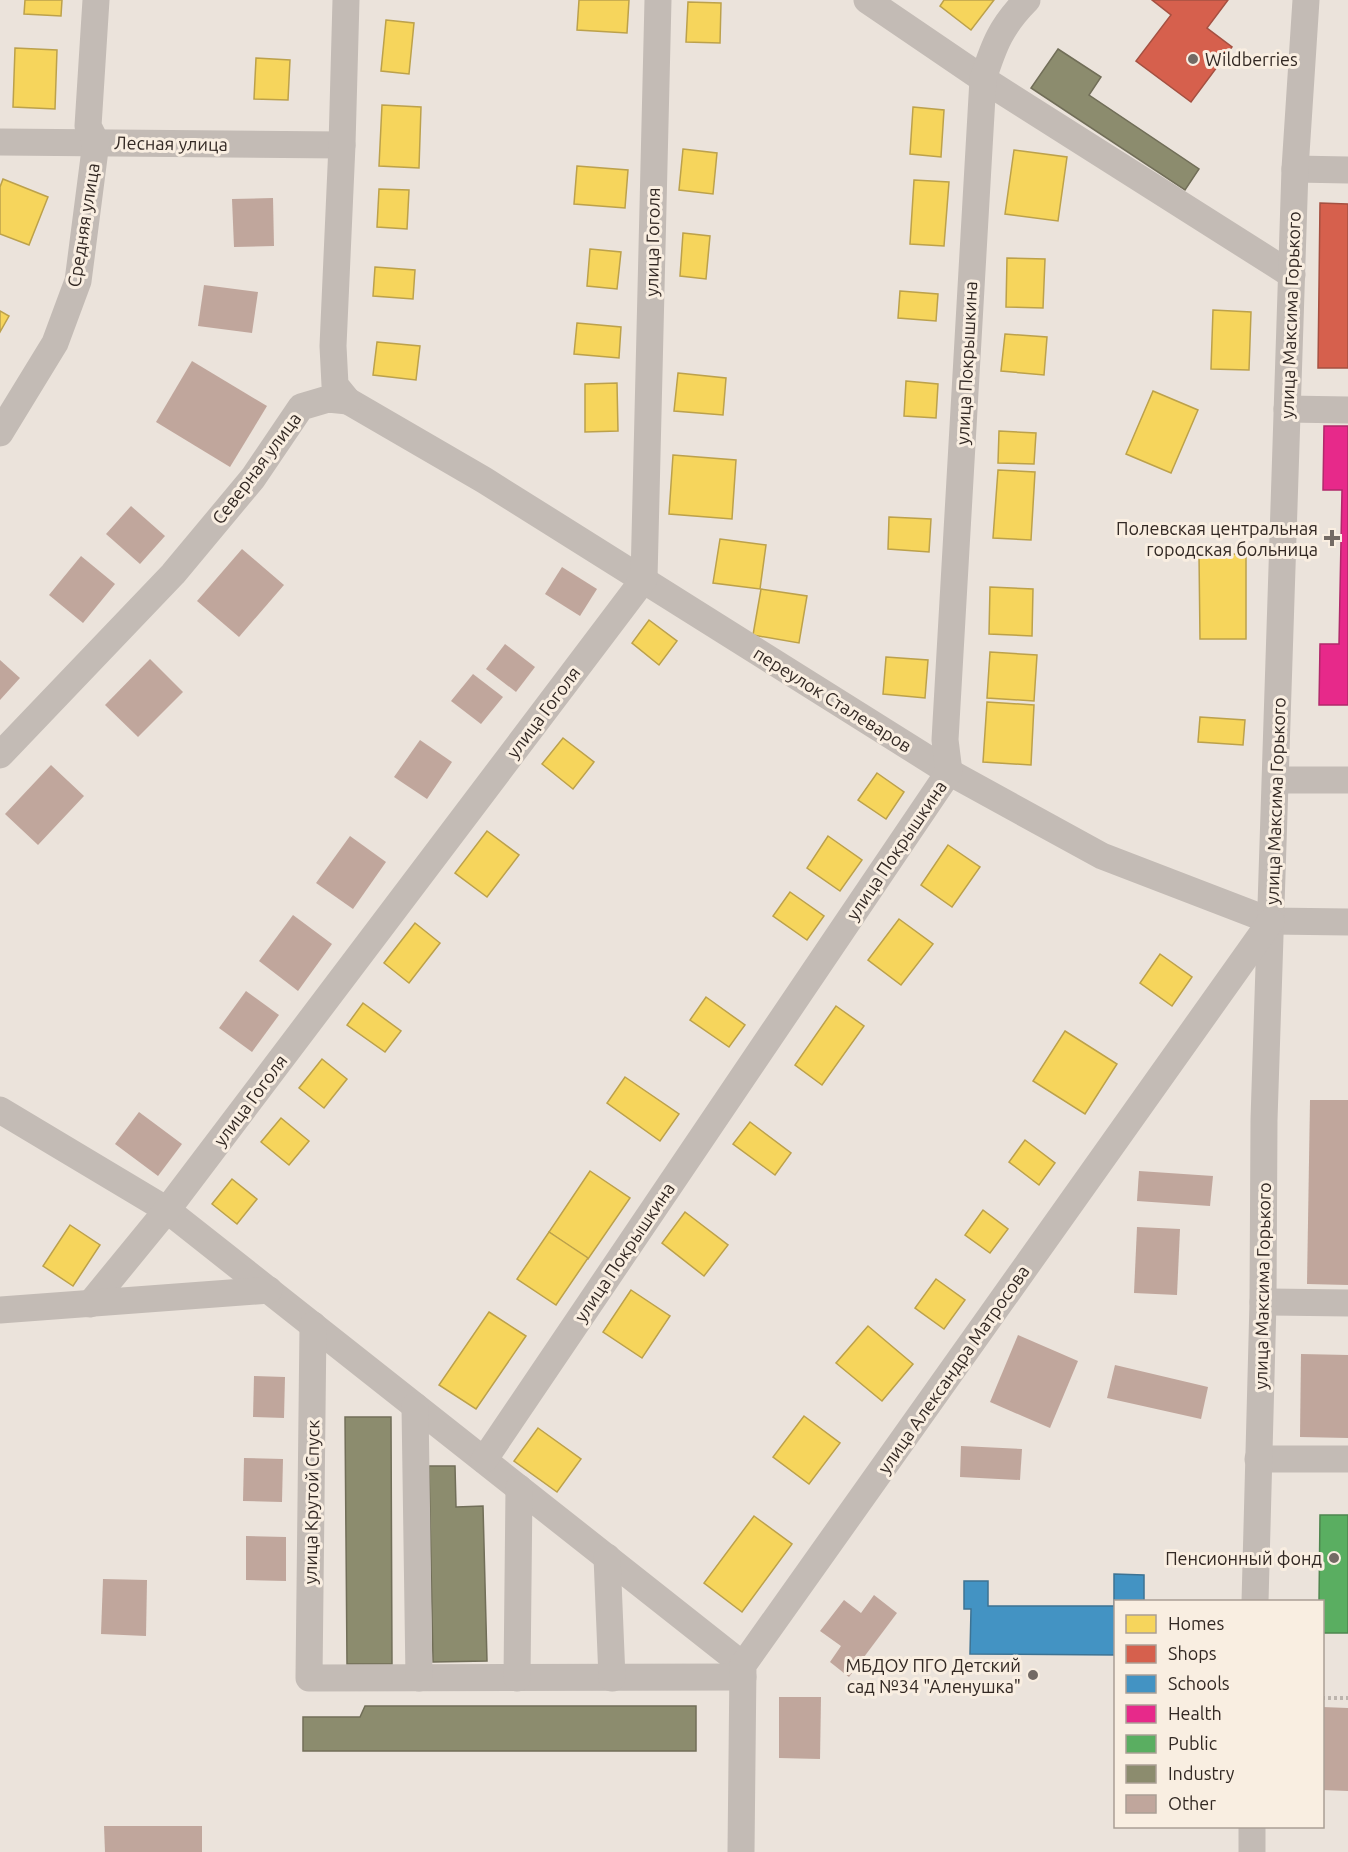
<svg xmlns="http://www.w3.org/2000/svg" width="1348" height="1852" viewBox="0 0 1348 1852" font-family="Ubuntu,sans-serif">
	<style>
		.homes { fill: #f6d55c; stroke: #bca14b; stroke-width: 1.5 }
		.shops { fill: #d6604d; stroke: #a55041; stroke-width: 1.5 }
		.schools { fill: #4393c3; stroke: #3e7393; stroke-width: 1.5 }
		.health { fill: #e7298a; stroke: #b1296b; stroke-width: 1.5 }
		.public { fill: #5aae61; stroke: #4e864f; stroke-width: 1.5 }
		.industry { fill: #8c8c6e; stroke: #716e58; stroke-width: 1.5 }
		.building { fill: #c0a69c }
		.lines { fill: none; stroke-linecap: round; stroke-linejoin: round }
		.path { stroke: #bcb4ad; stroke-width: 4; stroke-dasharray: 3 3; stroke-linecap: butt }
		.minor { stroke: #c3bbb5; stroke-width: 27 }
		.poi-dot { fill: #736a64; stroke: #f9eee1; stroke-width: 2 }
		.labels { text-anchor: middle; dominant-baseline: central; stroke-width: 6; stroke-linejoin: round; paint-order: stroke }
		.poi-label { font-size: 18px; fill: #332924; stroke: #f9eee1; text-anchor: end }
		.street-label { font-size: 18px; fill: #332924; stroke: #f9eee1 }
	</style>
	<rect width="100%" height="100%" fill="#ebe3db"/>
	<g class="homes">
		<path d="M 25,0 L 62,0 L 61,16 L 24,14 Z"/>
		<path d="M 579,0 L 629,0 L 627,33 L 577,30 Z"/>
		<path d="M 944,0 L 994,0 L 971,30 L 940,6 Z"/>
		<path d="M 688,2 L 721,3 L 720,43 L 686,42 Z"/>
		<path d="M 386,20 L 414,23 L 409,74 L 381,71 Z"/>
		<path d="M 15,48 L 57,50 L 55,109 L 13,107 Z"/>
		<path d="M 256,58 L 290,60 L 288,100 L 254,99 Z"/>
		<path d="M 382,105 L 421,107 L 419,168 L 379,166 Z"/>
		<path d="M 913,107 L 944,110 L 941,157 L 910,154 Z"/>
		<path d="M 683,149 L 717,153 L 713,194 L 679,190 Z"/>
		<path d="M 1014,150 L 1067,157 L 1058,221 L 1005,214 Z"/>
		<path d="M 577,166 L 628,170 L 625,208 L 574,204 Z"/>
		<path d="M 3,179 L 48,197 L 29,245 L 0,234 L 0,187 Z"/>
		<path d="M 914,180 L 949,182 L 944,246 L 910,244 Z"/>
		<path d="M 379,189 L 409,190 L 407,229 L 377,227 Z"/>
		<path d="M 683,233 L 710,236 L 706,279 L 680,276 Z"/>
		<path d="M 590,249 L 621,252 L 617,289 L 587,286 Z"/>
		<path d="M 1007,258 L 1045,259 L 1043,308 L 1006,307 Z"/>
		<path d="M 375,267 L 415,270 L 413,299 L 373,296 Z"/>
		<path d="M 900,291 L 938,294 L 936,321 L 898,318 Z"/>
		<path d="M 1213,310 L 1251,312 L 1249,370 L 1211,369 Z"/>
		<path d="M 0,311 L 9,316 L 0,332 Z"/>
		<path d="M 577,323 L 621,327 L 619,358 L 574,354 Z"/>
		<path d="M 1005,334 L 1047,337 L 1044,375 L 1001,371 Z"/>
		<path d="M 377,342 L 420,346 L 416,380 L 373,375 Z"/>
		<path d="M 678,373 L 726,378 L 723,415 L 674,411 Z"/>
		<path d="M 906,381 L 938,384 L 936,418 L 904,416 Z"/>
		<path d="M 617,383 L 618,431 L 585,432 L 585,384 Z"/>
		<path d="M 1153,391 L 1198,410 L 1171,473 L 1126,454 Z"/>
		<path d="M 999,431 L 1036,433 L 1034,464 L 998,463 Z"/>
		<path d="M 673,455 L 736,460 L 732,519 L 669,514 Z"/>
		<path d="M 998,470 L 1035,472 L 1031,540 L 993,538 Z"/>
		<path d="M 889,517 L 931,519 L 929,552 L 888,549 Z"/>
		<path d="M 720,539 L 766,545 L 760,589 L 713,583 Z"/>
		<path d="M 1199,554 L 1246,554 L 1246,639 L 1200,639 Z"/>
		<path d="M 990,587 L 1033,589 L 1032,636 L 989,634 Z"/>
		<path d="M 761,589 L 807,596 L 799,643 L 753,635 Z"/>
		<path d="M 649,620 L 677,641 L 659,665 L 632,643 Z"/>
		<path d="M 990,652 L 1037,655 L 1034,701 L 987,698 Z"/>
		<path d="M 886,657 L 928,660 L 925,698 L 883,694 Z"/>
		<path d="M 987,702 L 1034,705 L 1031,765 L 983,762 Z"/>
		<path d="M 1200,717 L 1245,720 L 1243,745 L 1198,742 Z"/>
		<path d="M 563,738 L 594,762 L 573,789 L 542,764 Z"/>
		<path d="M 877,773 L 904,792 L 886,819 L 858,800 Z"/>
		<path d="M 487,831 L 519,855 L 487,897 L 455,873 Z"/>
		<path d="M 828,836 L 862,860 L 840,891 L 807,868 Z"/>
		<path d="M 948,845 L 980,867 L 952,907 L 921,885 Z"/>
		<path d="M 790,892 L 824,916 L 807,940 L 773,916 Z"/>
		<path d="M 899,919 L 933,944 L 901,985 L 868,960 Z"/>
		<path d="M 415,923 L 440,943 L 409,983 L 384,963 Z"/>
		<path d="M 1160,954 L 1192,977 L 1172,1006 L 1140,983 Z"/>
		<path d="M 706,997 L 745,1025 L 729,1047 L 690,1020 Z"/>
		<path d="M 363,1003 L 401,1031 L 385,1052 L 347,1025 Z"/>
		<path d="M 836,1006 L 864,1026 L 822,1085 L 795,1065 Z"/>
		<path d="M 1065,1031 L 1117,1064 L 1085,1114 L 1033,1081 Z"/>
		<path d="M 322,1059 L 347,1079 L 324,1108 L 299,1088 Z"/>
		<path d="M 625,1077 L 679,1114 L 660,1141 L 607,1103 Z"/>
		<path d="M 281,1118 L 309,1141 L 289,1165 L 261,1142 Z"/>
		<path d="M 750,1122 L 791,1153 L 775,1175 L 733,1144 Z"/>
		<path d="M 1025,1140 L 1055,1163 L 1039,1185 L 1009,1162 Z"/>
		<path d="M 590,1171 L 630,1198 L 588,1259 L 549,1232 Z"/>
		<path d="M 232,1179 L 257,1199 L 237,1224 L 212,1204 Z"/>
		<path d="M 983,1210 L 1008,1229 L 990,1253 L 965,1235 Z"/>
		<path d="M 685,1212 L 728,1245 L 704,1276 L 662,1243 Z"/>
		<path d="M 70,1225 L 100,1245 L 73,1286 L 43,1266 Z"/>
		<path d="M 549,1232 L 588,1258 L 556,1305 L 517,1279 Z"/>
		<path d="M 936,1279 L 965,1300 L 944,1329 L 915,1308 Z"/>
		<path d="M 631,1290 L 670,1316 L 642,1358 L 603,1332 Z"/>
		<path d="M 489,1312 L 526,1336 L 476,1409 L 439,1385 Z"/>
		<path d="M 868,1326 L 913,1364 L 882,1401 L 836,1363 Z"/>
		<path d="M 804,1416 L 840,1443 L 809,1484 L 773,1457 Z"/>
		<path d="M 538,1428 L 581,1459 L 557,1492 L 514,1461 Z"/>
		<path d="M 754,1516 L 792,1544 L 742,1612 L 704,1583 Z"/>
	</g>
	<g class="shops">
		<path d="M 1152,0 L 1228,0 L 1207,28 L 1232,47 L 1191,102 L 1136,61 L 1171,15 Z"/>
		<path d="M 1320,203 L 1348,204 L 1348,368 L 1318,368 Z"/>
	</g>
	<path class="schools" d="M 1114,1574 L 1144,1575 L 1144,1602 L 1116,1602 L 1116,1655 L 970,1654 L 971,1609 L 964,1609 L 964,1581 L 988,1581 L 988,1606 L 1114,1606 Z"/>
	<path class="health" d="M 1324,426 L 1348,426 L 1348,705 L 1319,705 L 1320,644 L 1339,644 L 1342,490 L 1323,490 Z"/>
	<path class="public" d="M 1320,1515 L 1348,1515 L 1348,1633 L 1322,1633 L 1322,1602 L 1319,1602 Z"/>
	<g class="industry">
		<path d="M 1058,49 L 1101,77 L 1089,95 L 1199,169 L 1185,190 L 1031,88 Z"/>
		<path d="M 345,1417 L 391,1417 L 392,1664 L 347,1664 Z"/>
		<path d="M 429,1466 L 455,1466 L 456,1507 L 483,1506 L 487,1661 L 433,1662 Z"/>
		<path d="M 365,1706 L 696,1706 L 696,1751 L 303,1751 L 303,1717 L 360,1717 Z"/>
	</g>
	<g class="building">
		<path d="M 273,198 L 274,246 L 234,247 L 232,199 Z"/>
		<path d="M 204,285 L 258,292 L 252,333 L 198,326 Z"/>
		<path d="M 192,361 L 267,406 L 230,467 L 156,422 Z"/>
		<path d="M 131,506 L 165,536 L 140,564 L 106,534 Z"/>
		<path d="M 242,549 L 284,585 L 239,637 L 197,601 Z"/>
		<path d="M 81,556 L 115,584 L 83,623 L 49,595 Z"/>
		<path d="M 562,567 L 597,589 L 580,616 L 545,594 Z"/>
		<path d="M 505,644 L 535,667 L 516,692 L 486,669 Z"/>
		<path d="M 150,659 L 183,692 L 138,737 L 105,705 Z"/>
		<path d="M 0,660 L 20,678 L 0,700 Z"/>
		<path d="M 473,674 L 503,697 L 481,724 L 451,701 Z"/>
		<path d="M 420,740 L 452,762 L 427,799 L 394,777 Z"/>
		<path d="M 51,765 L 84,796 L 38,845 L 5,814 Z"/>
		<path d="M 350,836 L 386,862 L 353,909 L 316,883 Z"/>
		<path d="M 293,915 L 332,944 L 298,991 L 259,961 Z"/>
		<path d="M 246,991 L 279,1015 L 252,1052 L 219,1028 Z"/>
		<path d="M 1310,1100 L 1348,1100 L 1348,1285 L 1307,1284 Z"/>
		<path d="M 139,1112 L 182,1144 L 158,1176 L 115,1144 Z"/>
		<path d="M 1139,1171 L 1213,1176 L 1210,1206 L 1137,1201 Z"/>
		<path d="M 1137,1227 L 1180,1229 L 1177,1295 L 1134,1293 Z"/>
		<path d="M 1018,1335 L 1078,1361 L 1050,1428 L 990,1402 Z"/>
		<path d="M 1301,1354 L 1348,1355 L 1348,1438 L 1300,1437 Z"/>
		<path d="M 1115,1365 L 1208,1387 L 1201,1419 L 1107,1398 Z"/>
		<path d="M 254,1376 L 285,1377 L 284,1418 L 253,1417 Z"/>
		<path d="M 961,1446 L 1022,1449 L 1020,1480 L 960,1477 Z"/>
		<path d="M 244,1458 L 283,1459 L 282,1502 L 243,1501 Z"/>
		<path d="M 246,1536 L 286,1537 L 286,1581 L 246,1580 Z"/>
		<path d="M 103,1579 L 147,1580 L 146,1636 L 101,1634 Z"/>
		<path d="M 874,1595 L 897,1613 L 849,1677 L 830,1662 L 841,1646 L 820,1631 L 844,1600 L 861,1613 Z"/>
		<path d="M 779,1697 L 821,1697 L 820,1759 L 779,1758 Z"/>
		<path d="M 1322,1707 L 1348,1708 L 1348,1791 L 1322,1790 Z"/>
		<path d="M 104,1826 L 202,1826 L 202,1852 L 105,1852 Z"/>
	</g>
	<g class="lines">
		<path class="path" d="M 1322,1698 L 1348,1698"/>
		<g class="minor">
			<path d="M 867,0 L 983,79 L 1292,275"/>
			<path d="M 0,142 L 342,145"/>
			<path d="M 1295,169 L 1348,170"/>
			<path d="M 348,401 L 484,480 L 949,772 L 1102,856 L 1271,921 L 1348,922"/>
			<path d="M 1287,409 L 1348,410"/>
			<path d="M 0,433 L 55,343 L 78,281 L 96,142 L 88,126 L 96,0"/>
			<path d="M 0,755 L 173,574 L 253,478 L 301,407 L 328,399 L 348,401 L 335,385 L 333,346 L 342,145 L 346,0"/>
			<path d="M 1276,780 L 1348,780"/>
			<path d="M 0,1110 L 167,1210 L 743,1665"/>
			<path d="M 1263,1302 L 1348,1303"/>
			<path d="M 90,1304 L 167,1210 L 644,579 L 658,0"/>
			<path d="M 0,1310 L 269,1290"/>
			<path d="M 313,1325 L 309,1678 L 743,1677"/>
			<path d="M 415,1406 L 419,1678"/>
			<path d="M 1258,1459 L 1348,1459"/>
			<path d="M 484,1460 L 949,772 L 945,740 L 983,79 C 994,45 1001,26 1027,0"/>
			<path d="M 607,1557 L 612,1678"/>
			<path d="M 1255,1602 L 1263,1302 L 1264,1120 L 1295,169 L 1306,0"/>
			<path d="M 517,1678 L 519,1488"/>
			<path d="M 741,1852 L 743,1665 L 1271,921"/>
			<path d="M 1252,1852 L 1252,1826"/>
		</g>
	</g>
	<g class="poi-dot">
		<circle cx="1193" cy="59" r="6"/>
		<path d="M1329 529h6v6h6v6h-6v6h-6v-6h-6v-6h6z"/>
		<circle cx="1334" cy="1558" r="6"/>
		<circle cx="1033" cy="1675" r="6"/>
	</g>
	<g class="labels">
		<g class="poi-label">
			<text x="1205" y="59" text-anchor="start">Wildberries</text>
			<text x="1318" y="528">Полевская центральная<tspan x="1318" dy="21">городская больница</tspan></text>
			<text x="1322" y="1558">Пенсионный фонд</text>
			<text x="1021" y="1665">МБДОУ ПГО Детский<tspan x="1021" dy="21">сад №34 "Аленушка"</tspan></text>
		</g>
		<g class="street-label">
			<text transform="translate(171 143) rotate(1)">Лесная улица</text>
			<text transform="translate(83 225) rotate(-81)">Средняя улица</text>
			<text transform="translate(652 242) rotate(-89)">улица Гоголя</text>
			<text transform="translate(1290 315) rotate(-88)">улица Максима Горького</text>
			<text transform="translate(966 363) rotate(-87)">улица Покрышкина</text>
			<text transform="translate(256 468) rotate(-53)">Северная улица</text>
			<text transform="translate(833 699) rotate(32)">переулок Сталеваров</text>
			<text transform="translate(543 712) rotate(-53)">улица Гоголя</text>
			<text transform="translate(1275 801) rotate(-88)">улица Максима Горького</text>
			<text transform="translate(896 850) rotate(-56)">улица Покрышкина</text>
			<text transform="translate(250 1100) rotate(-53)">улица Гоголя</text>
			<text transform="translate(624 1252) rotate(-56)">улица Покрышкина</text>
			<text transform="translate(1262 1286) rotate(-89)">улица Максима Горького</text>
			<text transform="translate(953 1369) rotate(-55)">улица Александра Матросова</text>
			<text transform="translate(311 1502) rotate(-89)">улица Крутой Спуск</text>
		</g>
	</g>
	<rect x="1114" y="1600" width="210" height="228" fill="#f9eee1" stroke="#aa9f95" stroke-width="1.5"/>
	<rect x="1126" y="1615" width="30" height="18" fill="#f6d55c" stroke="#aa9f95" stroke-width="1.5"/>
	<text x="1168" y="1630" font-size="18" fill="#332924">Homes</text>
	<rect x="1126" y="1645" width="30" height="18" fill="#d6604d" stroke="#aa9f95" stroke-width="1.5"/>
	<text x="1168" y="1660" font-size="18" fill="#332924">Shops</text>
	<rect x="1126" y="1675" width="30" height="18" fill="#4393c3" stroke="#aa9f95" stroke-width="1.5"/>
	<text x="1168" y="1690" font-size="18" fill="#332924">Schools</text>
	<rect x="1126" y="1705" width="30" height="18" fill="#e7298a" stroke="#aa9f95" stroke-width="1.5"/>
	<text x="1168" y="1720" font-size="18" fill="#332924">Health</text>
	<rect x="1126" y="1735" width="30" height="18" fill="#5aae61" stroke="#aa9f95" stroke-width="1.5"/>
	<text x="1168" y="1750" font-size="18" fill="#332924">Public</text>
	<rect x="1126" y="1765" width="30" height="18" fill="#8c8c6e" stroke="#aa9f95" stroke-width="1.5"/>
	<text x="1168" y="1780" font-size="18" fill="#332924">Industry</text>
	<rect x="1126" y="1795" width="30" height="18" fill="#c0a69c" stroke="#aa9f95" stroke-width="1.5"/>
	<text x="1168" y="1810" font-size="18" fill="#332924">Other</text>
</svg>
